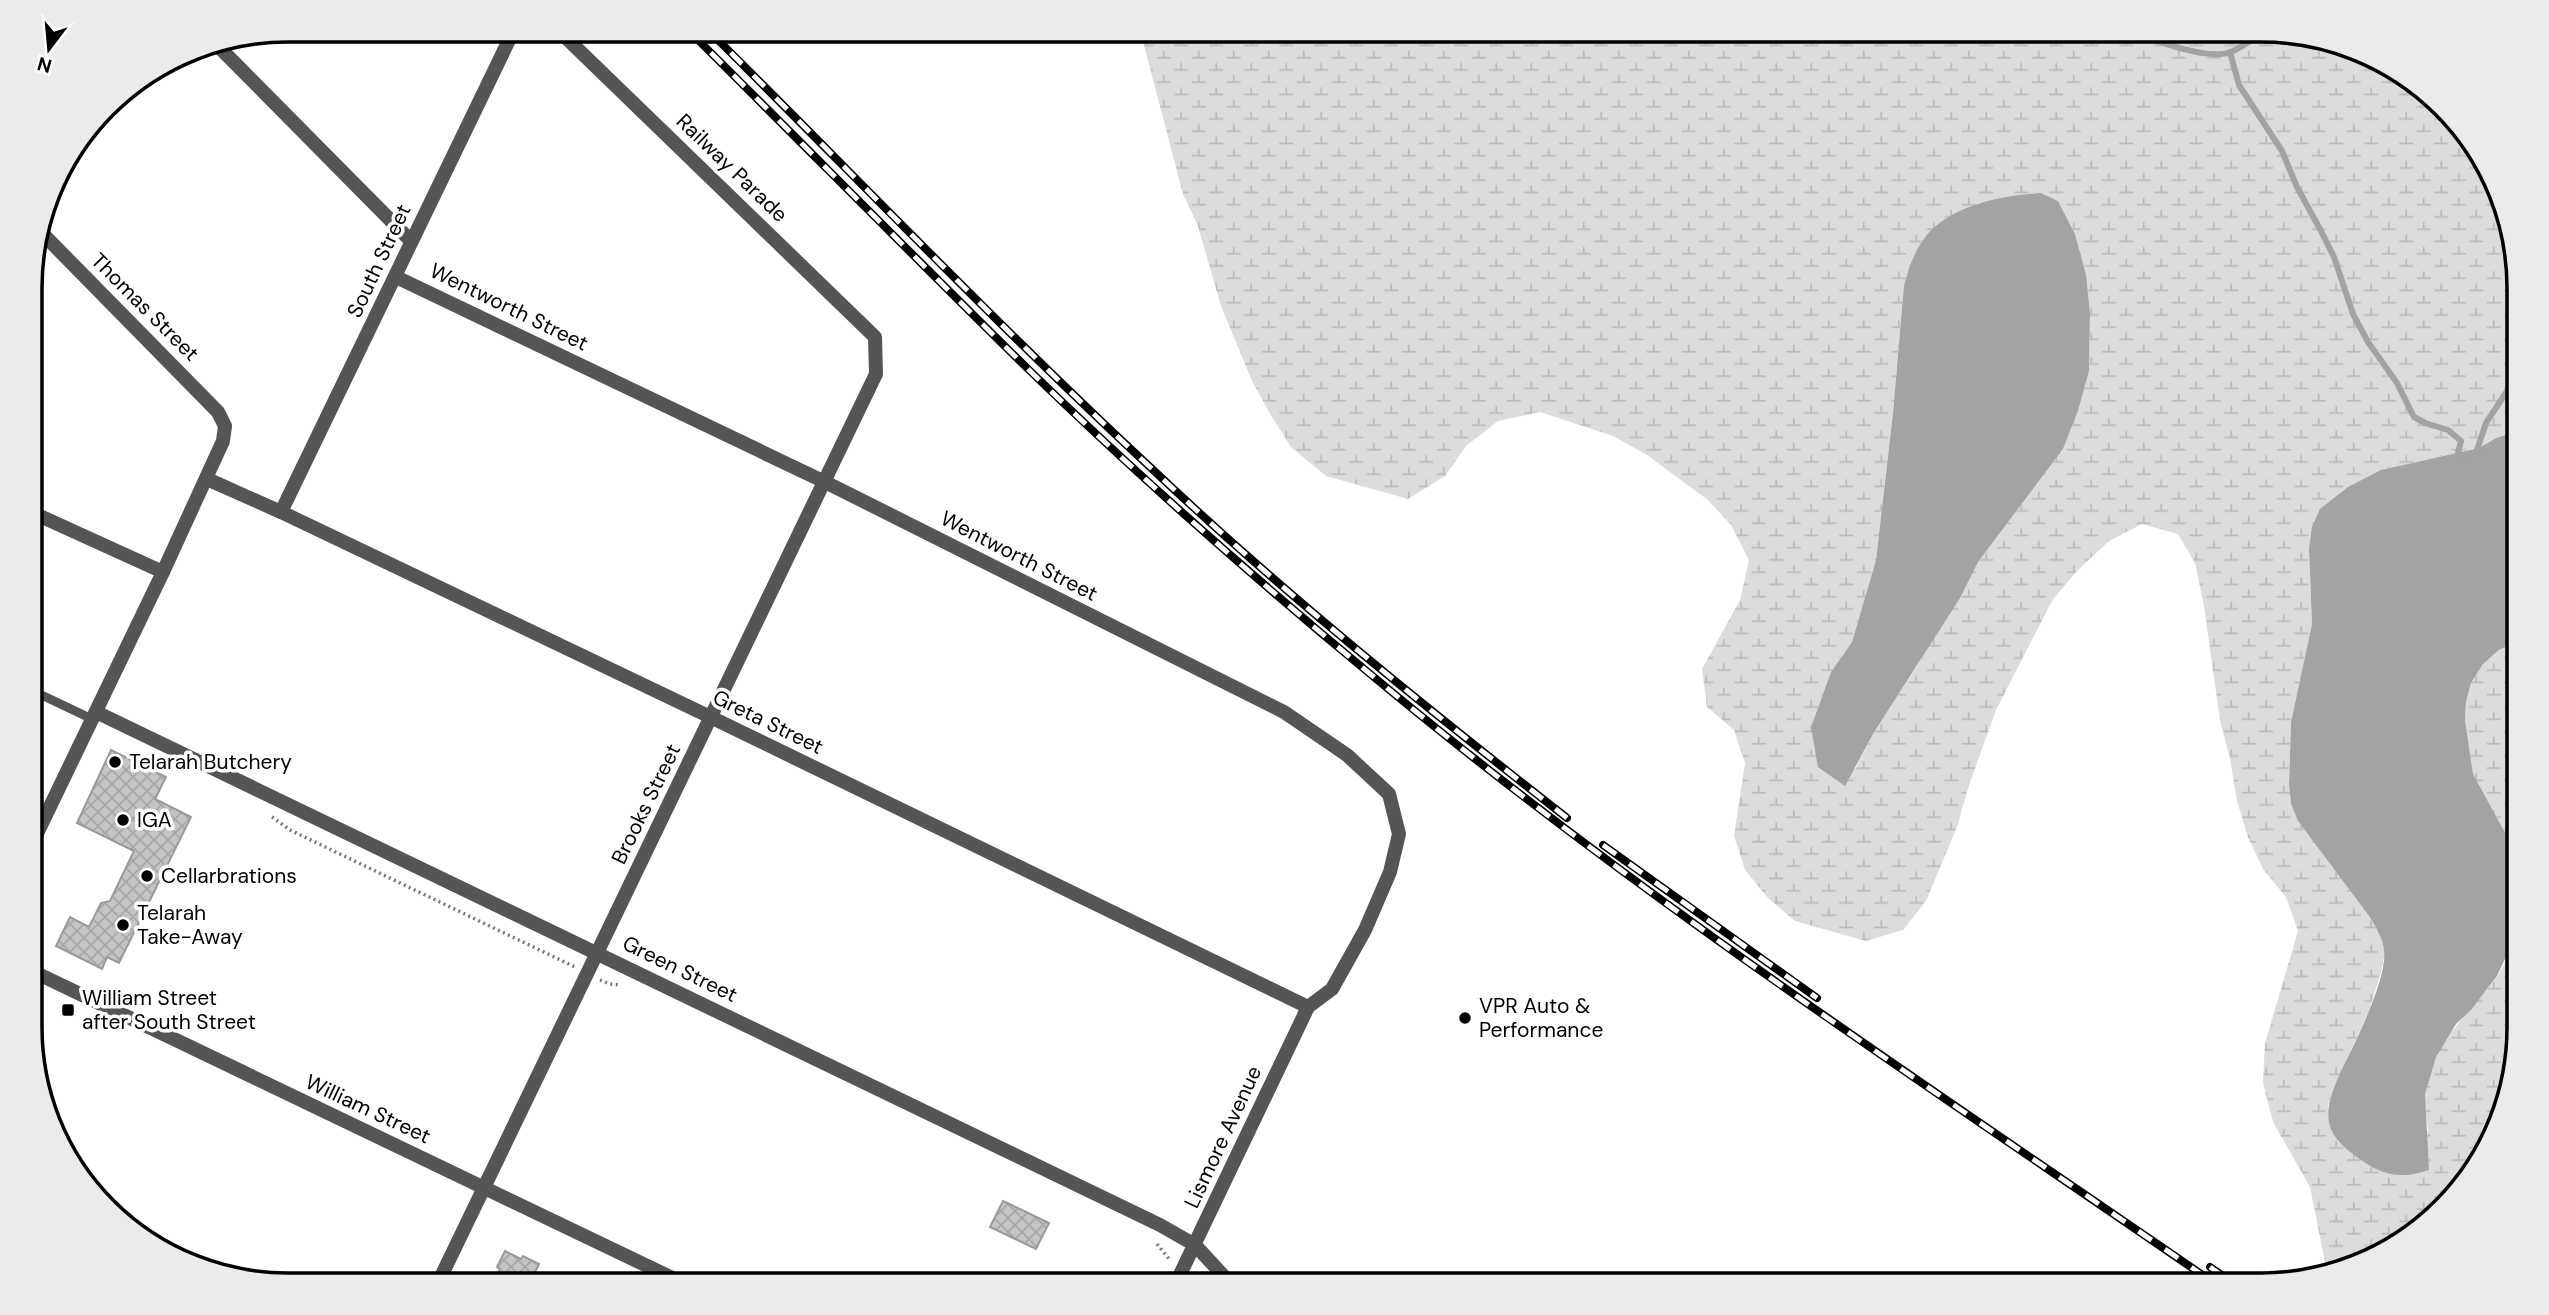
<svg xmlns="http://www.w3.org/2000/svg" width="2549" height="1315" viewBox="0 0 2549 1315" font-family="'DM Sans',sans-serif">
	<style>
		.wetland { fill: url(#wetland-marsh); fill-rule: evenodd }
		.water { fill: #a3a3a3 }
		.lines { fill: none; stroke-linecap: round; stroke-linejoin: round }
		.stream { stroke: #a3a3a3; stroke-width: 6 }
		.building { fill: url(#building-cross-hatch); stroke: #999; stroke-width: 2 }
		.path { stroke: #777; stroke-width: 3.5; stroke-dasharray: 2 3.5; stroke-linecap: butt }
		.service { stroke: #555; stroke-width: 9 }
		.minor { stroke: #555; stroke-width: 14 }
		.tertiary { stroke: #555; stroke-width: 14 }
		.rail-casing { stroke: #000; stroke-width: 8 }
		.rail { stroke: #fff; stroke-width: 5; stroke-dasharray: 16; stroke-linecap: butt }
		.poi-dot { fill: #000; stroke: #fff; stroke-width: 2.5 }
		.labels { text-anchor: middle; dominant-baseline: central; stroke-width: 7; stroke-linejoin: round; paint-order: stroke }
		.street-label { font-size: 21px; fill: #000; stroke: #fff }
		.poi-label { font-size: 21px; fill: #000; stroke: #fff; text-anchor: start }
		.rim { fill: none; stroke: #000; stroke-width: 3.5 }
	</style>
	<defs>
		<pattern id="wetland-marsh" width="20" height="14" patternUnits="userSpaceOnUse" patternTransform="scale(1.75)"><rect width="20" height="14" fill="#dcdcdc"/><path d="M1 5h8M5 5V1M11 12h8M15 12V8" fill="none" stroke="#bbb"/></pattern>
		<pattern id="building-cross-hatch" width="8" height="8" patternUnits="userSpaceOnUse" patternTransform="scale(1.75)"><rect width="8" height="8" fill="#c4c4c4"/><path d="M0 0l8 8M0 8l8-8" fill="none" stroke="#a7a7a7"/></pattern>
	</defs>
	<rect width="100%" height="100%" fill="#fff"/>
	<g class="wetland">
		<path d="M 1140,30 L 2261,30 L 2375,57 L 2475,144 L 2517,255 L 2518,431 L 2496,438 L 2479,448 L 2399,466 L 2309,549 L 2312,624 L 2291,722 L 2289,785 L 2291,804 L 2298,821 L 2369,916 L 2379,933 L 2385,953 L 2381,972 L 2369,1011 L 2334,1087 L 2328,1106 L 2338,1141 L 2371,1167 L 2428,1131 C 2427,1119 2424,1105 2425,1093 C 2432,1042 2468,1016 2496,978 C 2506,964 2513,945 2519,929 L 2519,1027 L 2505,1087 L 2481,1158 L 2455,1198 L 2404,1242 L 2343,1272 L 2336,1273 L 2325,1262 L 2310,1187 L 2273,1122 L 2263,1083 L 2265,1043 L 2298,931 L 2286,897 L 2263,869 L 2248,837 L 2237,801 L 2230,759 L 2220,720 L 2204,606 L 2195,563 L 2178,534 L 2142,524 L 2109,541 L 2076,572 L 2052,601 L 1996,710 L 1968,788 L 1957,827 L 1926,901 L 1903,930 L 1866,941 L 1795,921 L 1768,898 L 1745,870 L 1734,836 L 1745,763 L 1734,730 L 1707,707 L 1702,669 L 1740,600 L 1749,560 L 1731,525 L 1708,500 L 1647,455 L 1613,436 L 1540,412 L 1498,421 L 1466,446 L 1445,476 L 1408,499 L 1326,476 L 1291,447 L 1272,417 L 1252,381 L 1221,306 L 1198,226 L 1183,194 ZM 2041,193 L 2058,201 L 2075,234 L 2090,314 L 2089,371 L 2078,411 L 2063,449 L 1978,562 L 1917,666 L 1873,734 L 1855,769 L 1811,727 L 1831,672 L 1852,642 L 1876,560 L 1893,413 L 1904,285 C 1918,236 1939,217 1988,203 C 2006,198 2022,194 2041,193 Z"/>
		<path d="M 2518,642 L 2519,858 L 2473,774 L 2465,720 L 2466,702 L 2471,683 L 2483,664 L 2499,650 Z"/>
	</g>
	<g class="water">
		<path d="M 2041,193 L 2058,201 L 2075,234 L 2086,275 L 2090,314 L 2089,371 L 2078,411 L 2063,449 L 1978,562 L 1960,598 L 1873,734 L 1845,786 L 1818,767 L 1811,727 L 1831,672 L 1852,642 L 1876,560 L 1893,413 L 1904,285 C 1909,267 1915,250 1926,236 C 1951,205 2004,195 2041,193 Z"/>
		<path d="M 2518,431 L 2518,642 L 2499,650 L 2483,664 L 2471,683 L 2466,702 L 2465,720 L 2473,774 L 2519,858 L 2519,929 L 2497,976 L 2471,1010 L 2456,1024 L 2436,1057 L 2425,1094 L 2429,1170 C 2406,1178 2385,1177 2364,1162 C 2350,1152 2332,1140 2329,1122 C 2326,1104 2334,1087 2341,1071 C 2354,1045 2388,978 2384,950 C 2382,937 2376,927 2369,916 L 2298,821 L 2291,804 L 2289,785 L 2291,722 L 2312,624 L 2309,549 L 2312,527 L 2320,509 L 2348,487 L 2381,470 L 2479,448 L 2496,438 Z"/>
	</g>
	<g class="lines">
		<g class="stream">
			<path d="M 2130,30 C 2152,40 2208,61 2231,52 C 2245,46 2256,35 2270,32"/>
			<path d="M 2230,52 L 2239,85 L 2282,151 L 2297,187 L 2321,231 L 2334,257 L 2353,314 L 2368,342 L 2397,383 L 2414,417 L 2425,423 L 2448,430 L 2461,441 L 2458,453 L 2464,457"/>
			<path d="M 2476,453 L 2486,423 L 2517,376"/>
		</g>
	</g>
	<g class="building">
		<path d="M 111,750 L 166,777 L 155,799 L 191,817 L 119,963 L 107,957 L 102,969 L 56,946 L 70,917 L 89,927 L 101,903 L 110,901 L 134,851 L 77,823 Z"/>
		<path d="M 1003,1201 L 1049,1223 L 1036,1249 L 990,1227 Z"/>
		<path d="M 505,1251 L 521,1259 L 523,1256 L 539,1264 L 529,1285 L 504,1285 L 494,1280 L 500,1269 L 497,1267 Z"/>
	</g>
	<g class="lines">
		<g class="path">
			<path d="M 272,817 L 290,830 L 575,967"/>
			<path d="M 600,980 L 610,984 L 620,985"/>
			<path d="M 1157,1244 L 1170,1260"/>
		</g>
		<path class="service" d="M 31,690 L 92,719"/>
		<g class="minor">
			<path d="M 216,44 L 411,241"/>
			<path d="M 41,232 L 218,412 L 225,426 L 223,441 L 163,572"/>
			<path d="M 396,277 L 825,482 L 1284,712 L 1347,755 L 1389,794 L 1399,834 L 1390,872 L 1365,930 L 1332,989 L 1308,1007 L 1175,1285"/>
			<path d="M 207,479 L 281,512 L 700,712 L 1308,1007"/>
			<path d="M 281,512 L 511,36 L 518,30"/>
			<path d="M 32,971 L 687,1285"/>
			<path d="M 437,1285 L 876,374 L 875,337 L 558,30"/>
		</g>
		<g class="tertiary">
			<path d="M 31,512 L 163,572 L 32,844"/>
			<path d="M 96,712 L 1160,1225 L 1195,1245 L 1232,1285"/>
		</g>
		<defs>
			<g id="rail">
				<path d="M 688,30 C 801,142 913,256 1027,368 C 1136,474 1252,576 1369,673 C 1637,897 1930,1087 2217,1285"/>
				<path d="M 708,30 C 855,176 998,326 1150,467 C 1282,592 1424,706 1567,818"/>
				<path d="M 1603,845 L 1817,998"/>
				<path d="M 2210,1267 L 2236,1285"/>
			</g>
		</defs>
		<use href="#rail" class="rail-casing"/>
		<use href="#rail" class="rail"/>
	</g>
	<g class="poi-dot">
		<circle cx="115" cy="762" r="7"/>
		<circle cx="123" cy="820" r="7"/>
		<circle cx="147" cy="876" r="7"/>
		<circle cx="123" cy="925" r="7"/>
		<rect x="61" y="1003" width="14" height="14" rx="3.5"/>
		<circle cx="1465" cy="1018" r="7"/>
	</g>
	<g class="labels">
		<g class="street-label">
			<text transform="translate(732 168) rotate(44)">Railway Parade</text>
			<text transform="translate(379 261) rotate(-65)">South Street</text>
			<text transform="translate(145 307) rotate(45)">Thomas Street</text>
			<text transform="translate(509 307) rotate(26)">Wentworth Street</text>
			<text transform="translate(1019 556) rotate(27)">Wentworth Street</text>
			<text transform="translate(768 722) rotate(26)">Greta Street</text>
			<text transform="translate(646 804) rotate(-64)">Brooks Street</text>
			<text transform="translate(680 969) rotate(26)">Green Street</text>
			<text transform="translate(368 1109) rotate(25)">William Street</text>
			<text transform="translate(1223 1137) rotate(-65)">Lismore Avenue</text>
		</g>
		<g class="poi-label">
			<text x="129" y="762">Telarah Butchery</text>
			<text x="137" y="820">IGA</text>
			<text x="161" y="876">Cellarbrations</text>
			<text x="137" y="913">Telarah<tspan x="137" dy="24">Take-Away</tspan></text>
			<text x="82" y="998">William Street<tspan x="82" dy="24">after South Street</tspan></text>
			<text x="1479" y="1006">VPR Auto &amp;<tspan x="1479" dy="24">Performance</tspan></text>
		</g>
	</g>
	<path d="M0 0H2549V1315H0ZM288 42H2261A246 246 0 0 1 2507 288V1027A246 246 0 0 1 2261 1273H288A246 246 0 0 1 42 1027V288A246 246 0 0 1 288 42Z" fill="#ebebeb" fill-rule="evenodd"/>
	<path class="rim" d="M288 42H2261A246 246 0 0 1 2507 288V1027A246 246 0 0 1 2261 1273H288A246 246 0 0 1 42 1027V288A246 246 0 0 1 288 42Z"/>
	<g transform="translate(49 49) rotate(196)" stroke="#ffffff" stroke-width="5" paint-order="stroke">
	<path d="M0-5L12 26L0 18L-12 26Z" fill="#000000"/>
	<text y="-10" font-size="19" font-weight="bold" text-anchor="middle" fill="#000000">N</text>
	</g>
</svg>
